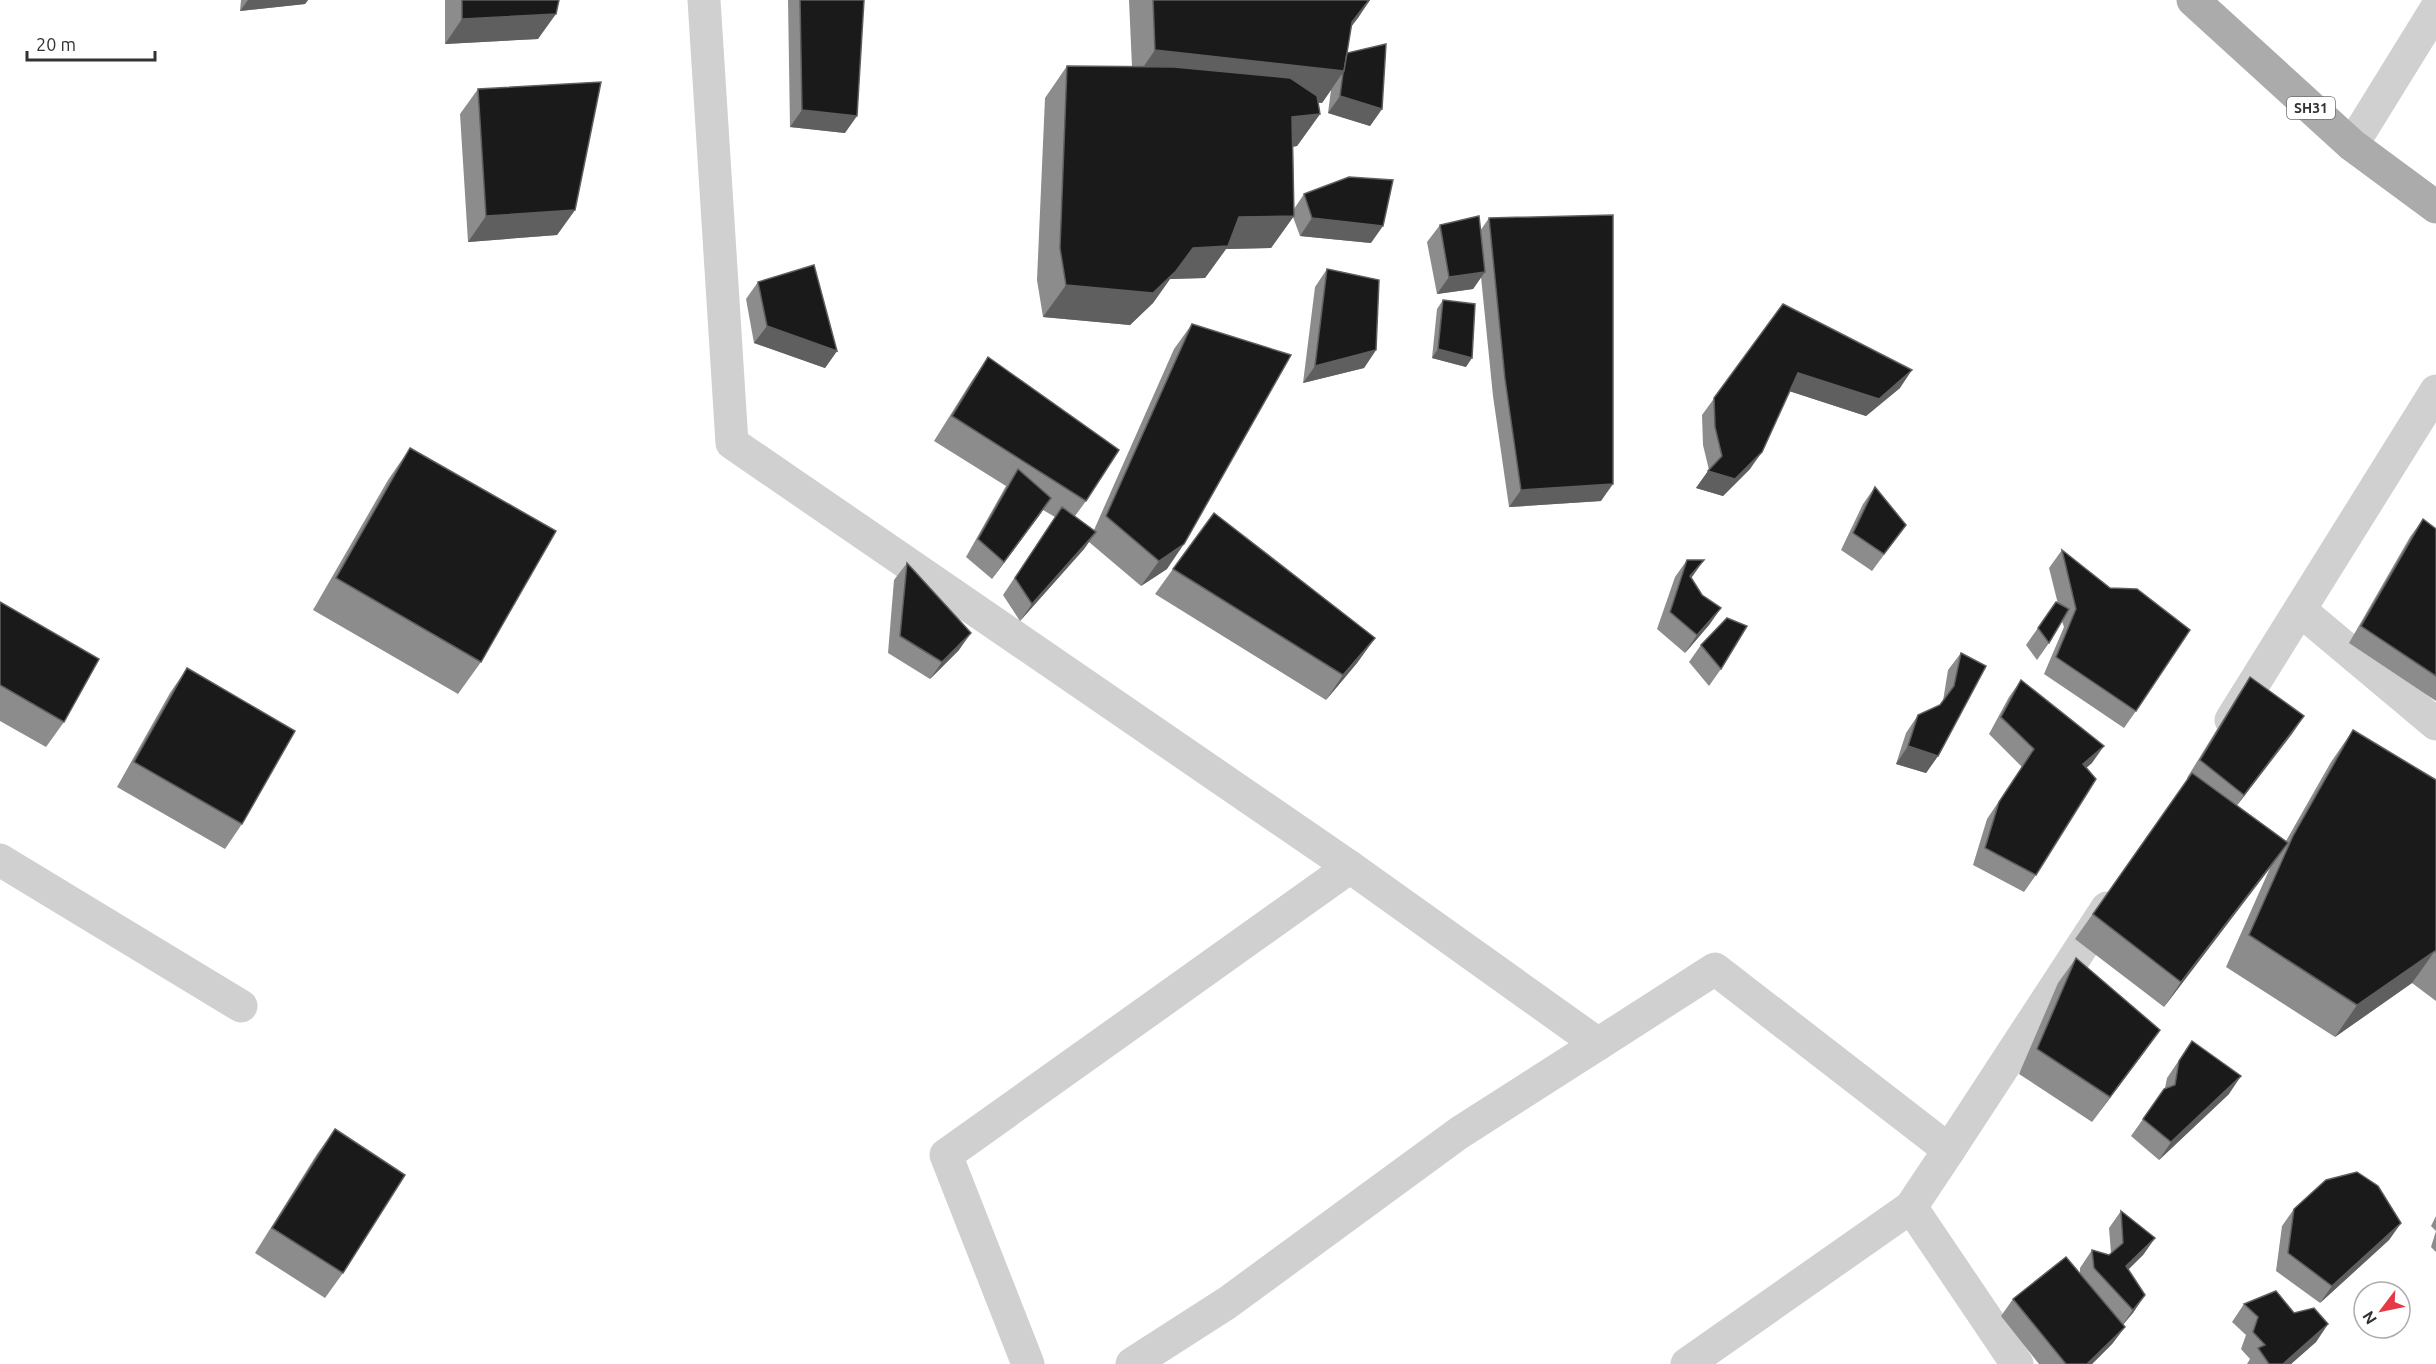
<svg xmlns="http://www.w3.org/2000/svg" width="2436" height="1364" viewBox="0 0 2436 1364" font-family="Ubuntu,sans-serif">
	<style>
		.lines { fill: none; stroke-linecap: round; stroke-linejoin: round }
		.street { stroke: #d0d0d0; stroke-width: 33 }
		.primary { stroke: #ababab; stroke-width: 33 }
		.wall { fill: #8c8c8c }
		.shaded-wall { fill: #5f5f5f }
		.building { fill: #1a1a1a; stroke: #5f5f5f; stroke-width: 1.5 }
		.labels { text-anchor: middle; dominant-baseline: central; stroke-width: 6; stroke-linejoin: round; paint-order: stroke }
		.shield { fill: #fff; stroke: #707070; stroke-width: 1.5 }
		.shield-label { font-size: 14px; font-weight: bold; fill: #333 }
	</style>
	<rect width="100%" height="100%" fill="#fff"/>
	<g class="lines">
		<g class="street">
			<path d="M 704,0 L 732,443 L 1350,867 L 1598,1044 L 1715,969 L 1949,1150 L 2107,908"/>
			<path d="M 2352,145 L 2436,9"/>
			<path d="M 2300,610 L 2436,724"/>
			<path d="M 2231,720 L 2436,391"/>
			<path d="M 0,860 L 241,1006"/>
			<path d="M 1949,1150 L 1911,1207 L 2017,1364"/>
			<path d="M 1028,1364 L 946,1155 L 1350,867"/>
			<path d="M 1132,1364 L 1227,1303 L 1459,1133 L 1598,1044"/>
			<path d="M 1687,1364 L 1911,1207"/>
		</g>
		<path class="primary" d="M 2193,0 L 2352,145 L 2436,207"/>
	</g>
	<g class="wall">
		<path d="M 241,0 L 308,0 L 305,4 L 240,11 Z"/>
		<path d="M 445,0 L 559,0 L 538,39 L 445,44 Z"/>
		<path d="M 788,0 L 864,0 L 845,133 L 790,127 Z"/>
		<path d="M 1129,0 L 1370,0 L 1351,26 L 1347,53 L 1382,109 L 1370,126 L 1328,113 L 1331,90 L 1322,103 L 1318,103 L 1320,114 L 1297,146 L 1293,147 L 1294,209 L 1304,194 L 1371,243 L 1300,236 L 1293,217 L 1271,248 L 1226,249 L 1205,278 L 1170,279 L 1153,303 L 1130,325 L 1043,317 L 1037,280 L 1045,98 L 1067,66 L 1132,67 Z"/>
		<path d="M 478,89 L 575,210 L 557,235 L 468,242 L 460,114 Z"/>
		<path d="M 1489,218 L 1601,501 L 1509,507 L 1493,396 L 1481,277 L 1473,289 L 1437,294 L 1427,242 L 1440,225 L 1480,231 Z"/>
		<path d="M 1327,269 L 1376,350 L 1364,368 L 1303,383 L 1315,287 Z"/>
		<path d="M 758,282 L 837,351 L 825,368 L 754,343 L 746,299 Z"/>
		<path d="M 1443,300 L 1466,367 L 1432,358 L 1437,309 Z"/>
		<path d="M 1783,304 L 1900,388 L 1866,416 L 1789,391 L 1750,469 L 1723,496 L 1696,488 L 1709,470 L 1703,445 L 1702,415 Z"/>
		<path d="M 1192,324 L 1167,569 L 1141,586 L 1089,542 L 1084,549 L 1020,621 L 1003,595 L 1055,517 L 1043,510 L 992,579 L 966,557 L 1006,486 L 934,441 L 971,382 L 988,357 L 1086,501 L 1075,516 L 1094,530 L 1174,349 Z"/>
		<path d="M 410,448 L 481,662 L 458,694 L 313,610 L 388,480 Z"/>
		<path d="M 1875,487 L 1906,525 L 1872,571 L 1841,550 L 1863,504 Z"/>
		<path d="M 2423,519 L 2436,529 L 2436,701 L 2349,643 L 2410,537 Z"/>
		<path d="M 2062,550 L 2136,711 L 2124,728 L 2044,674 L 2064,627 L 2062,621 L 2049,643 L 2037,660 L 2026,645 L 2056,602 L 2058,604 L 2049,568 Z"/>
		<path d="M 1687,560 L 1691,578 L 1702,595 L 1721,608 L 1709,625 L 1685,653 L 1657,629 L 1675,577 Z"/>
		<path d="M 907,563 L 959,650 L 930,679 L 888,653 L 894,580 Z"/>
		<path d="M 1173,569 L 1375,638 L 1357,663 L 1326,700 L 1155,594 Z"/>
		<path d="M 0,602 L 64,722 L 46,747 L 0,721 Z"/>
		<path d="M 1701,645 L 1721,669 L 1709,686 L 1689,662 Z"/>
		<path d="M 1961,653 L 1986,666 L 1938,756 L 1926,773 L 1896,764 L 1906,733 L 1918,715 L 1940,705 L 1943,701 L 1948,670 Z"/>
		<path d="M 187,668 L 242,824 L 225,849 L 117,787 L 170,693 Z"/>
		<path d="M 2250,677 L 2304,716 L 2237,805 L 2286,841 L 2331,762 L 2353,730 L 2436,780 L 2436,1001 L 2412,983 L 2335,1037 L 2226,967 L 2270,868 L 2164,1007 L 2075,939 L 2188,779 L 2187,778 L 2238,695 Z"/>
		<path d="M 2021,680 L 2092,763 L 2086,768 L 2036,875 L 2024,892 L 1973,865 L 1987,819 L 2022,767 L 1989,734 L 2009,697 Z"/>
		<path d="M 2076,958 L 2142,1055 L 2092,1122 L 2019,1074 L 2058,983 Z"/>
		<path d="M 2192,1041 L 2229,1094 L 2159,1160 L 2131,1136 L 2165,1088 L 2167,1078 Z"/>
		<path d="M 335,1129 L 343,1273 L 325,1298 L 255,1253 L 317,1154 Z"/>
		<path d="M 2294,1209 L 2401,1223 L 2389,1240 L 2320,1303 L 2276,1271 L 2282,1226 Z"/>
		<path d="M 2121,1211 L 2155,1238 L 2143,1255 L 2128,1270 L 2145,1295 L 2123,1325 L 2125,1327 L 2112,1344 L 2092,1364 L 2039,1364 L 2001,1316 L 2013,1299 L 2080,1274 L 2080,1268 L 2092,1250 L 2109,1255 L 2111,1253 L 2109,1228 Z"/>
		<path d="M 2436,1216 L 2436,1252 L 2431,1247 L 2436,1231 L 2431,1226 Z"/>
		<path d="M 2244,1304 L 2294,1313 L 2328,1324 L 2316,1342 L 2291,1364 L 2247,1364 L 2250,1359 L 2241,1349 L 2246,1335 L 2232,1322 Z"/>
	</g>
	<g class="shaded-wall">
		<path d="M 248,0 L 308,0 L 305,4 L 240,11 Z"/>
		<path d="M 1369,0 L 1370,0 L 1358,18 L 1330,54 L 1352,22 Z"/>
		<path d="M 556,14 L 538,39 L 445,44 L 462,19 Z"/>
		<path d="M 1155,50 L 1344,71 L 1322,103 L 1133,82 Z"/>
		<path d="M 1340,96 L 1382,109 L 1370,126 L 1328,113 Z"/>
		<path d="M 802,110 L 857,116 L 845,133 L 790,127 Z"/>
		<path d="M 1320,114 L 1297,146 L 1270,149 L 1292,117 Z"/>
		<path d="M 575,210 L 557,235 L 468,242 L 486,216 Z"/>
		<path d="M 1294,216 L 1271,248 L 1226,249 L 1205,278 L 1170,279 L 1153,303 L 1130,325 L 1043,317 L 1066,285 L 1193,248 L 1239,217 Z"/>
		<path d="M 1312,218 L 1383,226 L 1371,243 L 1300,236 Z"/>
		<path d="M 1485,272 L 1473,289 L 1437,294 L 1449,277 Z"/>
		<path d="M 767,326 L 837,351 L 825,368 L 754,343 Z"/>
		<path d="M 1438,349 L 1472,358 L 1466,367 L 1432,358 Z"/>
		<path d="M 1376,350 L 1364,368 L 1303,383 L 1315,366 Z"/>
		<path d="M 1912,370 L 1900,388 L 1866,416 L 1786,390 L 1798,373 Z"/>
		<path d="M 1762,452 L 1750,469 L 1723,496 L 1696,488 L 1708,471 Z"/>
		<path d="M 1613,484 L 1601,501 L 1509,507 L 1521,490 Z"/>
		<path d="M 1051,498 L 1039,516 L 992,579 L 1004,562 Z"/>
		<path d="M 1096,532 L 1084,549 L 1020,621 L 1032,604 Z"/>
		<path d="M 1184,544 L 1167,569 L 1141,586 L 1159,561 Z"/>
		<path d="M 1704,560 L 1692,577 L 1677,593 L 1690,576 Z"/>
		<path d="M 1721,608 L 1709,625 L 1685,653 L 1697,635 Z"/>
		<path d="M 971,633 L 959,650 L 930,679 L 942,662 Z"/>
		<path d="M 1375,638 L 1357,663 L 1326,700 L 1343,675 Z"/>
		<path d="M 2304,716 L 2292,734 L 2232,812 L 2244,795 Z"/>
		<path d="M 1908,746 L 1938,756 L 1926,773 L 1896,764 Z"/>
		<path d="M 2104,746 L 2092,763 L 2070,781 L 2083,764 Z"/>
		<path d="M 2288,843 L 2270,868 L 2164,1007 L 2181,982 Z"/>
		<path d="M 2435,951 L 2412,983 L 2335,1037 L 2357,1005 Z"/>
		<path d="M 2160,1030 L 2142,1055 L 2092,1122 L 2110,1097 Z"/>
		<path d="M 2241,1076 L 2229,1094 L 2159,1160 L 2171,1142 Z"/>
		<path d="M 2401,1223 L 2389,1240 L 2320,1303 L 2332,1286 Z"/>
		<path d="M 2155,1238 L 2143,1255 L 2114,1283 L 2126,1266 Z"/>
		<path d="M 2145,1295 L 2133,1313 L 2121,1327 L 2133,1310 Z"/>
		<path d="M 2328,1324 L 2316,1342 L 2291,1364 L 2283,1364 Z"/>
		<path d="M 2125,1327 L 2112,1344 L 2092,1364 L 2087,1364 Z"/>
	</g>
	<g class="building">
		<path d="M 462,0 L 559,0 L 556,14 L 462,19 Z"/>
		<path d="M 800,0 L 864,0 L 857,116 L 802,110 Z"/>
		<path d="M 1153,0 L 1369,0 L 1352,22 L 1344,71 L 1155,50 Z"/>
		<path d="M 1386,44 L 1382,109 L 1340,96 L 1343,73 L 1344,71 L 1347,53 Z"/>
		<path d="M 1067,66 L 1174,67 L 1290,78 L 1317,96 L 1320,114 L 1292,117 L 1294,216 L 1239,217 L 1228,246 L 1193,248 L 1176,271 L 1153,293 L 1066,285 L 1060,248 Z"/>
		<path d="M 601,82 L 575,210 L 486,216 L 478,89 Z"/>
		<path d="M 1349,177 L 1393,180 L 1383,226 L 1312,218 L 1304,194 Z"/>
		<path d="M 1613,215 L 1613,484 L 1521,490 L 1505,379 L 1489,218 Z"/>
		<path d="M 1479,216 L 1485,272 L 1449,277 L 1440,225 Z"/>
		<path d="M 814,265 L 837,351 L 767,326 L 758,282 Z"/>
		<path d="M 1327,269 L 1379,280 L 1376,350 L 1315,366 Z"/>
		<path d="M 1443,300 L 1475,304 L 1472,358 L 1438,349 Z"/>
		<path d="M 1783,304 L 1912,370 L 1879,399 L 1798,373 L 1762,452 L 1735,479 L 1708,471 L 1722,456 L 1715,427 L 1714,398 Z"/>
		<path d="M 1192,324 L 1291,355 L 1184,544 L 1159,561 L 1106,516 Z"/>
		<path d="M 988,357 L 1119,450 L 1086,501 L 952,416 Z"/>
		<path d="M 410,448 L 556,531 L 481,662 L 336,578 Z"/>
		<path d="M 1018,469 L 1051,498 L 1004,562 L 978,539 Z"/>
		<path d="M 1875,487 L 1906,525 L 1884,554 L 1853,533 Z"/>
		<path d="M 1062,507 L 1096,532 L 1032,604 L 1015,578 Z"/>
		<path d="M 1214,513 L 1375,638 L 1343,675 L 1173,569 Z"/>
		<path d="M 2423,519 L 2436,529 L 2436,676 L 2361,626 Z"/>
		<path d="M 2062,550 L 2110,588 L 2137,589 L 2190,630 L 2136,711 L 2056,657 L 2076,609 Z"/>
		<path d="M 1687,560 L 1704,560 L 1690,576 L 1702,595 L 1721,608 L 1697,635 L 1670,612 Z"/>
		<path d="M 907,563 L 971,633 L 942,662 L 900,636 Z"/>
		<path d="M 0,602 L 99,659 L 64,722 L 0,685 Z"/>
		<path d="M 2056,602 L 2069,609 L 2049,643 L 2038,628 Z"/>
		<path d="M 1727,618 L 1747,626 L 1721,669 L 1701,645 Z"/>
		<path d="M 1961,653 L 1986,666 L 1938,756 L 1908,746 L 1918,715 L 1940,705 L 1954,686 Z"/>
		<path d="M 187,668 L 295,731 L 242,824 L 134,762 Z"/>
		<path d="M 2250,677 L 2304,716 L 2244,795 L 2200,760 Z"/>
		<path d="M 2021,680 L 2104,746 L 2083,764 L 2096,779 L 2036,875 L 1985,848 L 1999,802 L 2034,749 L 2001,717 Z"/>
		<path d="M 2353,730 L 2436,780 L 2436,952 L 2435,951 L 2357,1005 L 2249,935 L 2293,836 Z"/>
		<path d="M 2192,773 L 2288,843 L 2181,982 L 2093,914 Z"/>
		<path d="M 2076,958 L 2160,1030 L 2110,1097 L 2037,1049 Z"/>
		<path d="M 2192,1041 L 2241,1076 L 2171,1142 L 2143,1119 L 2164,1089 L 2175,1085 L 2179,1061 Z"/>
		<path d="M 335,1129 L 405,1175 L 343,1273 L 272,1228 Z"/>
		<path d="M 2357,1172 L 2378,1186 L 2401,1223 L 2332,1286 L 2288,1253 L 2294,1209 L 2326,1180 Z"/>
		<path d="M 2121,1211 L 2155,1238 L 2126,1266 L 2145,1295 L 2133,1310 L 2094,1268 L 2092,1250 L 2109,1255 L 2123,1243 Z"/>
		<path d="M 2066,1257 L 2125,1327 L 2087,1364 L 2066,1364 L 2013,1299 Z"/>
		<path d="M 2276,1291 L 2294,1313 L 2314,1308 L 2328,1324 L 2283,1364 L 2269,1364 L 2258,1348 L 2265,1345 L 2253,1332 L 2258,1317 L 2244,1304 Z"/>
	</g>
	<g class="labels">
		<rect class="shield" x="2287" y="97" width="48" height="22" rx="4.5"/>
		<g class="shield-label">
			<text x="2311" y="108">SH31</text>
		</g>
	</g>
	<g transform="translate(2382 1310) rotate(238)"><circle r="28" fill="#ffffff" stroke="#adadad" stroke-width="1.5"/>
	<path d="M0-4.5L10 22L0 15L-10 22Z" fill="#e63946"/>
	<text y="-9" font-size="16" font-weight="bold" text-anchor="middle" fill="#333333">N</text>
	</g>
	<path d="M27 51v9h128v-9" fill="none" stroke="#333333" stroke-width="3"/>
	<text x="36" y="51" font-size="18" fill="#333333" stroke="#ffffff" stroke-width="4.5" paint-order="stroke">20 m</text>
</svg>
